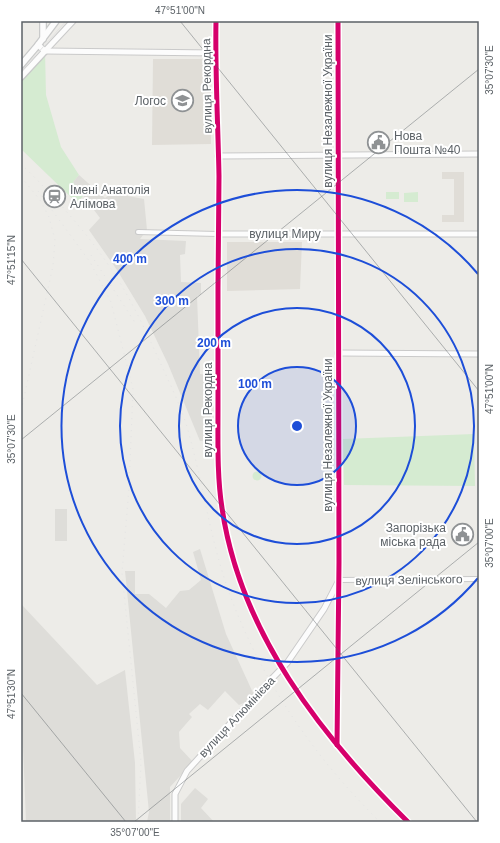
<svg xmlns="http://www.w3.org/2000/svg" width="500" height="843" viewBox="0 0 500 843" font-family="Helvetica,sans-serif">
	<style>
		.industrial { fill: #deddd9 }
		.education { fill: #e0ddd7 }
		.green { fill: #d5ebd1 }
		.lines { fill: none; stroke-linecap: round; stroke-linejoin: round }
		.minor-casing { stroke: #cacaca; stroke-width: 6 }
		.tertiary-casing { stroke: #cacaca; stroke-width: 7 }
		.secondary-casing { stroke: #c9caca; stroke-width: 8 }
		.minor { stroke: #fcfcfc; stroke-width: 4 }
		.tertiary { stroke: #fcfcfc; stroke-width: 5 }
		.secondary { stroke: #fcfcfc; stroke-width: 5.5 }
		.tram { stroke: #e4e4e4; stroke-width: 1 }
		.rail { stroke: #e4e4e4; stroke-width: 1; stroke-dasharray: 1 5; stroke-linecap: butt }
		.cycleway-casing { stroke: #fff; stroke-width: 8 }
		.cycleway { stroke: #d6006c; stroke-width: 5 }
		.ticks { fill: none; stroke: #5c6267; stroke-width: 1; stroke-opacity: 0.45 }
		.ring { fill: none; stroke: #1d4ed8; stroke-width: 2 }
		.labels { text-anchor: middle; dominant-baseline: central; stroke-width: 4; stroke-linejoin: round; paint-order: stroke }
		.street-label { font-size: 12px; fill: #5c6267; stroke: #fff }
		.poi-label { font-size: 12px; fill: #5c6267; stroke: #fff; text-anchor: end }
		.centre { fill: #1d4ed8; stroke: #fff; stroke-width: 2 }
		.ring-label { font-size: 12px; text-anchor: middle; font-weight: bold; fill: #1d4ed8; stroke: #fff; stroke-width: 4; stroke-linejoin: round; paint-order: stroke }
		.neatline { fill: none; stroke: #5c6267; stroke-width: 1.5 }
		.ticks-label { font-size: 10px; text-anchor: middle; fill: #5c6267 }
	</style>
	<rect width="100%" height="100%" fill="#edece8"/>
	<g class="industrial">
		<path d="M 79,175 L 105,198 L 112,193 L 144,199 L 147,230 L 140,239 L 186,241 L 185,254 L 180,255 L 181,282 L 201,283 L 201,294 L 197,296 L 200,374 L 210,375 L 211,440 L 200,441 L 168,364 L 145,316 L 117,270 L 89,230 L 100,218 L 73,182 Z"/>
		<rect x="55" y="509" width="12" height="32"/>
		<path d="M 200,549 L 226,634 L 254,695 L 248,701 L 239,705 L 225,691 L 208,710 L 200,704 L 189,714 L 192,717 L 179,732 L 180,748 L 193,762 L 170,787 L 170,822 L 147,822 L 149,812 L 125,571 L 135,571 L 135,594 L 149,594 L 166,608 L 180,591 L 189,590 L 201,580 L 193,552 Z"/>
		<path d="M 21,573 L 22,605 L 97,685 L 125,670 L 135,763 L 136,822 L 26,822 L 21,695 Z"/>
		<path d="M 195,788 L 208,799 L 201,808 L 214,822 L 181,822 L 181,804 Z"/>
	</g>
	<g class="education">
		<path d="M 153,59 L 210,59 L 211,144 L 152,145 Z"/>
		<path d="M 442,172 L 464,172 L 464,222 L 442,222 L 442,215 L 454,215 L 454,179 L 442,179 Z"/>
		<path d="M 227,242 L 302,242 L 300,289 L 227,291 Z"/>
	</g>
	<g class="green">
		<path d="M 45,51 L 46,95 L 61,147 L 79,175 L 73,182 L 83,196 L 77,203 L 21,149 L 21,77 Z"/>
		<rect x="386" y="192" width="13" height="7"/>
		<path d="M 418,192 L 418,202 L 404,202 L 404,193 Z"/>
		<path d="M 474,434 L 475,486 L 344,485 L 343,439 Z"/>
		<circle cx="257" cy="476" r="4.5"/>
	</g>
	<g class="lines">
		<defs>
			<g id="minor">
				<path d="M 138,232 L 217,234"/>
				<path d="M 338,580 L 479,579"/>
			</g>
			<g id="tertiary">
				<path d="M 216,21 C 215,73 218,124 219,176 C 219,214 218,251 218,288 C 218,329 218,369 218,409 C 218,442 217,476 222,508 C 240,632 321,736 408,822"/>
				<path d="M 45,51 L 216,53"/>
				<path d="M 45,51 L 73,21"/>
				<path d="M 218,156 L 479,154"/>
				<path d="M 217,234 L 479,234"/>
				<path d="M 338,353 L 479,354"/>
				<path d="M 337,745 L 339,562 L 338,21"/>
				<path d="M 175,822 L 175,794 L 187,771 L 258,693 L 287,663 L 324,609 L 338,582"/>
			</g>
			<g id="secondary">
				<path d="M 43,39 L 43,21"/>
				<path d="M 21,65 L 38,45"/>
				<path d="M 21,77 L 45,51 L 38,45 L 56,21"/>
			</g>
		</defs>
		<use href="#minor" class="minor-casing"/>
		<use href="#tertiary" class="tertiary-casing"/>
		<use href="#secondary" class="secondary-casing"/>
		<use href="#minor" class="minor"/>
		<use href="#tertiary" class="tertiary"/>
		<use href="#secondary" class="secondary"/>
		<path class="tram" d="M 21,72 L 66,21"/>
		<g class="rail">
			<path d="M 21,164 C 57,199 92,238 119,281 C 134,306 147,333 159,360 C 170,384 182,408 189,434 C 205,492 212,552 235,608 C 267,689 318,761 380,822"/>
			<path d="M 21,177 L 40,200 L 49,217 L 55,240 L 53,266 L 21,411"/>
			<path d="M 38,191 L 90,262 L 111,302 L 133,389 L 129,488 L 122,573 L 141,762 L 138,822"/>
			<path d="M 91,255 L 136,324"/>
			<path d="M 21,782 L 22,822"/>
		</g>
		<defs>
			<g id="cycleway">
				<path d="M 216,21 C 215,73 218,124 219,176 C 219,214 218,251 218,288 C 218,329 218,369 218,409 C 218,442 217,476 222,508 C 240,632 321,736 408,822"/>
				<path d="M 337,745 L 339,562 L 338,21"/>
			</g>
		</defs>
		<use href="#cycleway" class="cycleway-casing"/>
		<use href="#cycleway" class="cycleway"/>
	</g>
	<path class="ticks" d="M 180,21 L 479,391M 21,259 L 477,822M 21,440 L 479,69M 21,693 L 126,822M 134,822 L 479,542"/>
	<circle cx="297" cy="426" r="59" fill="#1d4ed8" fill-opacity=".12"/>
	<g class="ring">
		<circle cx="297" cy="426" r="59"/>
		<circle cx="297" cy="426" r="118"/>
		<circle cx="297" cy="426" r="177"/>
		<path d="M478 578A236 236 0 1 1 478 274"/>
	</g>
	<defs>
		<symbol id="school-ring" viewBox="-11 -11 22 22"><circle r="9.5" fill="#fff" stroke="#8f9294" stroke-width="1.5"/><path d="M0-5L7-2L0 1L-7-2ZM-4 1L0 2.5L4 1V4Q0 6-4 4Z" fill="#8f9294"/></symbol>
		<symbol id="civic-ring" viewBox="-11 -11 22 22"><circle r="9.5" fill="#fff" stroke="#8f9294" stroke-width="1.5"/><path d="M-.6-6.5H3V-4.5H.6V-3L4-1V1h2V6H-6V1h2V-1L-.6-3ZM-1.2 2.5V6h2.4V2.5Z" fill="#8f9294"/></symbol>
		<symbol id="station-ring" viewBox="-11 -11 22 22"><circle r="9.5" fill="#fff" stroke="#8f9294" stroke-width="1.5"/><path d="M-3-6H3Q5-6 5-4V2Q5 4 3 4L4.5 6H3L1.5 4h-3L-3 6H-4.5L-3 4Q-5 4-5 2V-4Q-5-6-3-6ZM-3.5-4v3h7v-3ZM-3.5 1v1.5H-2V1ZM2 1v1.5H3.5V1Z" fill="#8f9294"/></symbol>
	</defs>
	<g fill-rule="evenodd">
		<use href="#school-ring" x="170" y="88" width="25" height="25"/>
		<use href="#civic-ring" x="366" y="130" width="25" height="25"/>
		<use href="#station-ring" x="42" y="184" width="25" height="25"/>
		<use href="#civic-ring" x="450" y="522" width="25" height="25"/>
	</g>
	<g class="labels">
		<g class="street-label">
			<text transform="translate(207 86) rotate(-91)">вулиця Рекордна</text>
			<text transform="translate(328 111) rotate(-90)">вулиця Незалежної України</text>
			<text x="285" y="234">вулиця Миру</text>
			<text transform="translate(208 410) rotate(-90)">вулиця Рекордна</text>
			<text transform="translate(328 435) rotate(-90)">вулиця Незалежної України</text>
			<text transform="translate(409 580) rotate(-1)">вулиця Зелінського</text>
			<text transform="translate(237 717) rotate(-47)">вулиця Алюмінієва</text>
		</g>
		<g class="poi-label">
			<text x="166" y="101">Логос</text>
			<text x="394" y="136" text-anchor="start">Нова<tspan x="394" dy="14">Пошта №40</tspan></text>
			<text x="70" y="190" text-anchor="start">Імені Анатолія<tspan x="70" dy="14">Алімова</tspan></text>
			<text x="446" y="528">Запорізька<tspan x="446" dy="14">міська рада</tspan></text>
		</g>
	</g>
	<circle cx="297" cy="426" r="6" class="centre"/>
	<g class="ring-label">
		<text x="130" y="263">400 m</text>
		<text x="172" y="305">300 m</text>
		<text x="214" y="347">200 m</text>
		<text x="255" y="388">100 m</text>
	</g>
	<rect width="500" height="843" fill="none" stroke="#ffffff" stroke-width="44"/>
	<rect x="22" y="22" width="456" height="799" class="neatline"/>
	<g class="ticks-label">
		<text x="180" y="14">47°51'00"N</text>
		<text transform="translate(489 70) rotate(-90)" y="4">35°07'30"E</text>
		<text transform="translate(11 260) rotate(-90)" y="4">47°51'15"N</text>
		<text transform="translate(489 389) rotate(-90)" y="4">47°51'00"N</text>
		<text transform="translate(11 439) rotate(-90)" y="4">35°07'30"E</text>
		<text transform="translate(489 543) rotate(-90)" y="4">35°07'00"E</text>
		<text transform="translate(11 694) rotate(-90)" y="4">47°51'30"N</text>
		<text x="135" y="836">35°07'00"E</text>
	</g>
</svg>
